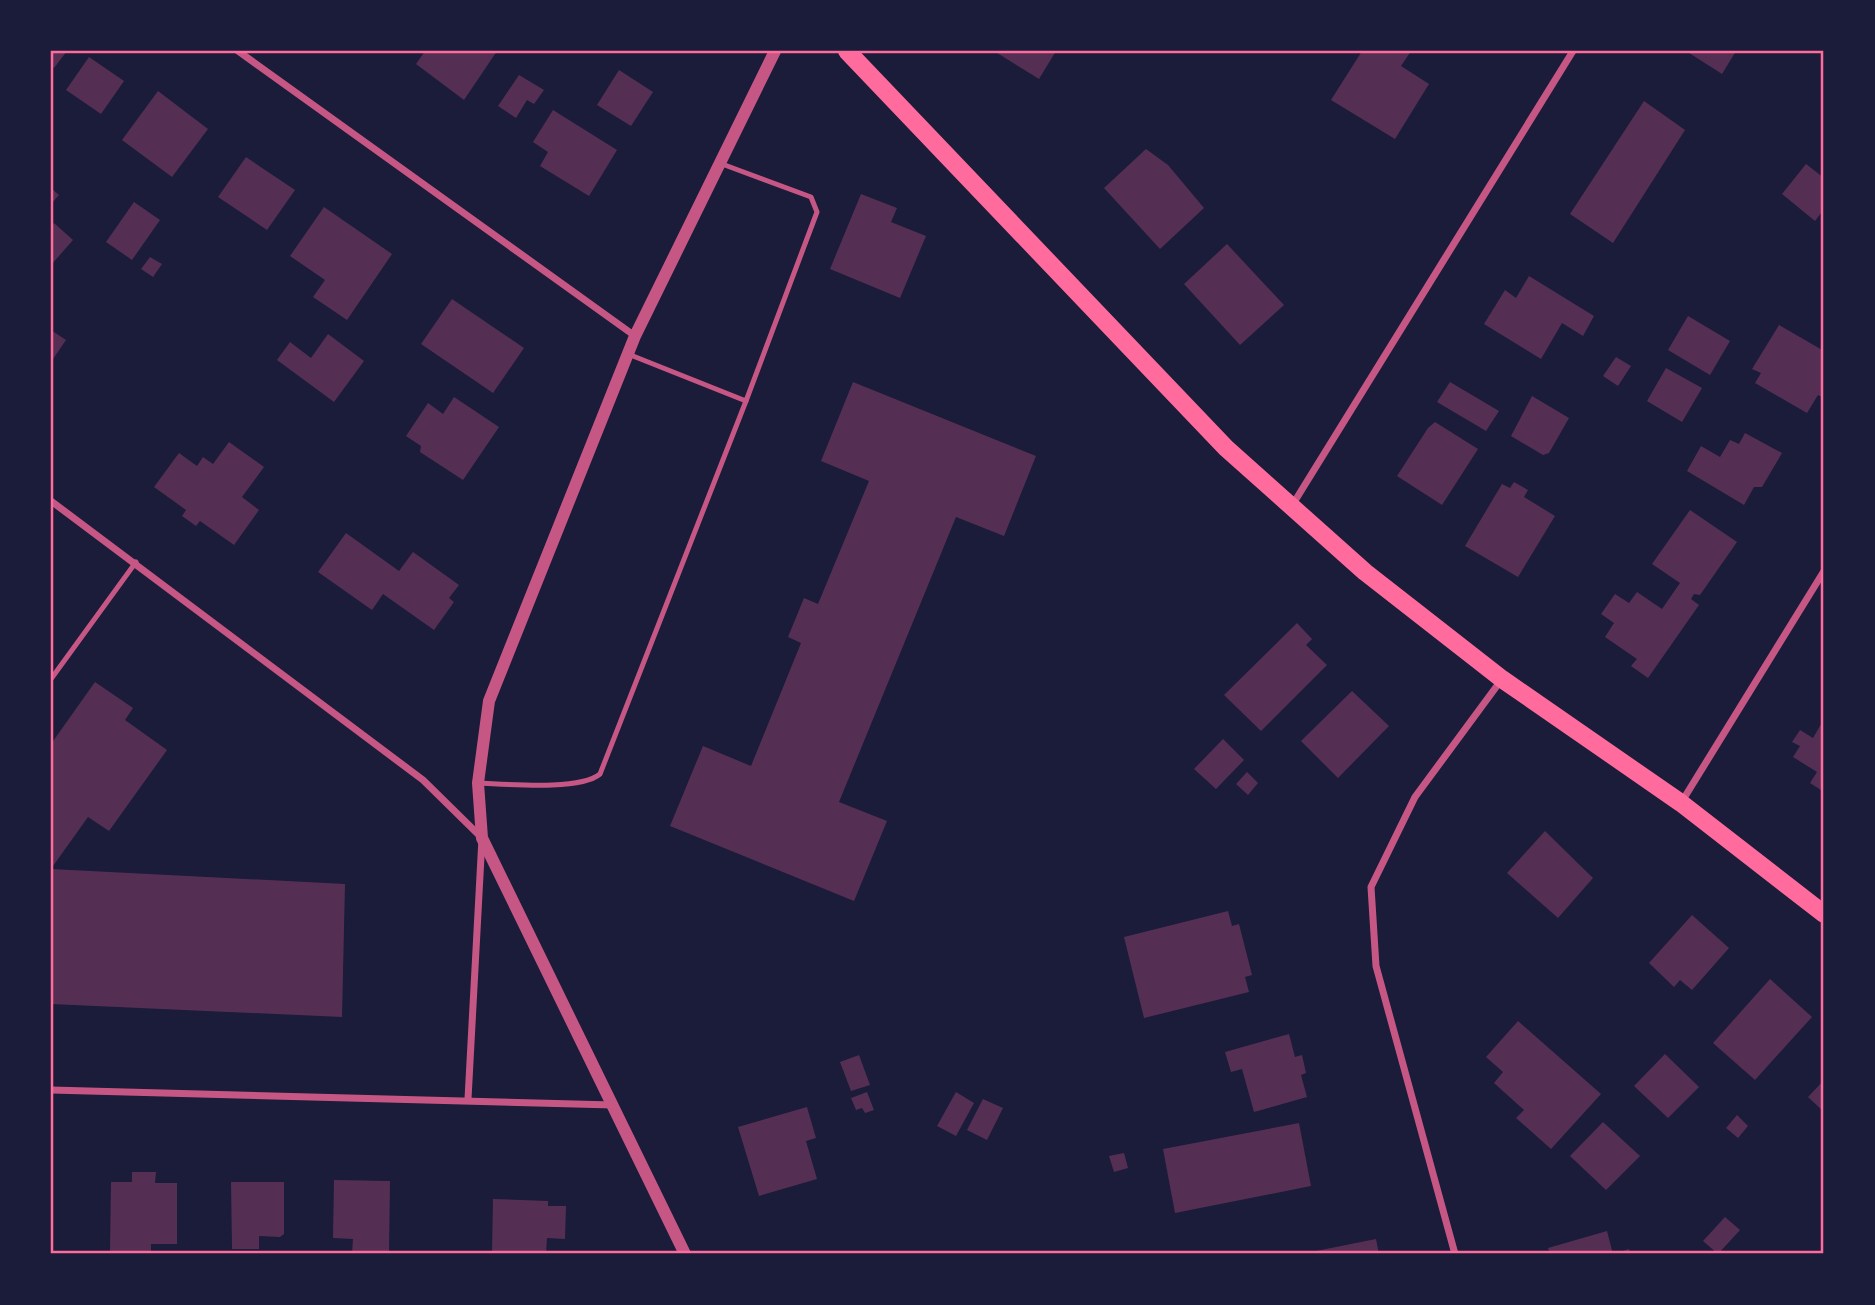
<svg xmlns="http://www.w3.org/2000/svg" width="1875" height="1305" viewBox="0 0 1875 1305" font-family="Figtree,sans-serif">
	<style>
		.building { fill: #542f53 }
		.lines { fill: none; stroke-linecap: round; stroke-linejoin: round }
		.service { stroke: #c65784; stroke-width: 5 }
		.minor { stroke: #c65784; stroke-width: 7 }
		.tertiary { stroke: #c65784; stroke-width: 12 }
		.primary { stroke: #ff6b9d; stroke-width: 18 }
		.neatline { fill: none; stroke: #ff6b9d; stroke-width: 2.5 }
	</style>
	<rect width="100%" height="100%" fill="#1b1b3a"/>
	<g class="building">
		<path d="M 51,51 L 67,51 L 54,68 L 51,66 Z"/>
		<path d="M 425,51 L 497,51 L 464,100 L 416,64 Z"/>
		<path d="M 994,51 L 1056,51 L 1039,79 Z"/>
		<path d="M 1362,51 L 1411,51 L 1401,66 L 1429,84 L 1395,139 L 1331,100 Z"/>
		<path d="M 1686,51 L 1736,51 L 1722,74 Z"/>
		<path d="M 89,57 L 124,81 L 101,114 L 66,90 Z"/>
		<path d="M 619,70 L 653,92 L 631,126 L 597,105 Z"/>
		<path d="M 519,75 L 544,90 L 534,104 L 527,100 L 516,118 L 498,106 Z"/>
		<path d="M 158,91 L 208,129 L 172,177 L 122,140 Z"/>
		<path d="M 1644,101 L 1685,130 L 1613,243 L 1570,214 Z"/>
		<path d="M 553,110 L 617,150 L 589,196 L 540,166 L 548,152 L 533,142 Z"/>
		<path d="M 1146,149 L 1168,165 L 1204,208 L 1160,249 L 1104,188 Z"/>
		<path d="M 246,157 L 295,190 L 267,230 L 218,197 Z"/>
		<path d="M 1806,164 L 1824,178 L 1824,209 L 1815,221 L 1782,194 Z"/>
		<path d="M 51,188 L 59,195 L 51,204 Z"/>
		<path d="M 861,194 L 897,208 L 891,222 L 926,236 L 900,298 L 830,269 Z"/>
		<path d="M 134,202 L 160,220 L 132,260 L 106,242 Z"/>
		<path d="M 324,207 L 392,254 L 347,320 L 313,297 L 325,280 L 290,256 Z"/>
		<path d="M 54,223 L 73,240 L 51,265 L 51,227 Z"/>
		<path d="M 1227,244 L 1284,305 L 1240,345 L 1184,284 Z"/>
		<path d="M 150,257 L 162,264 L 153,277 L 141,269 Z"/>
		<path d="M 1529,276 L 1594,316 L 1583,336 L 1562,323 L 1541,359 L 1484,324 L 1505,290 L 1516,298 Z"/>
		<path d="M 452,299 L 524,348 L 493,393 L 421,344 Z"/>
		<path d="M 1688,316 L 1730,341 L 1710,375 L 1668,350 Z"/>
		<path d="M 1779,325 L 1824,351 L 1824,398 L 1818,395 L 1807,413 L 1755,383 L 1761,373 L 1752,369 Z"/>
		<path d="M 51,330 L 66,340 L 51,362 Z"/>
		<path d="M 328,334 L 364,361 L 334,402 L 277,360 L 290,342 L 311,358 Z"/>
		<path d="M 1616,357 L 1631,366 L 1618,386 L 1603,376 Z"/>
		<path d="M 1666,368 L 1702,388 L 1682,422 L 1647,401 Z"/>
		<path d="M 853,382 L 1036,456 L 1004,536 L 956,517 L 839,802 L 887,821 L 854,901 L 670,826 L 703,746 L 751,766 L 801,643 L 788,637 L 804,598 L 818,604 L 869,481 L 821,461 Z"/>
		<path d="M 1450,382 L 1499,411 L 1486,431 L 1437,402 Z"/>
		<path d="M 1532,396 L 1569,418 L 1549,453 L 1543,455 L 1511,436 Z"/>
		<path d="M 454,397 L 499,427 L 463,480 L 420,452 L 421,446 L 406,436 L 428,403 L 443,414 Z"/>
		<path d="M 1435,422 L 1478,449 L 1442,505 L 1397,476 L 1428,428 Z"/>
		<path d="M 1745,433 L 1782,453 L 1762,487 L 1754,487 L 1744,505 L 1687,471 L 1701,446 L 1720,457 L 1730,440 L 1739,444 Z"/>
		<path d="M 229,442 L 264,467 L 242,497 L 259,510 L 234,545 L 200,521 L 196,526 L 182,516 L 186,510 L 154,487 L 179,453 L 197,466 L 203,457 L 213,464 Z"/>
		<path d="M 1514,482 L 1528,490 L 1524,497 L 1555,516 L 1518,577 L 1465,546 L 1502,484 L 1510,488 Z"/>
		<path d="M 1690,510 L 1737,542 L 1700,595 L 1694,594 L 1691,599 L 1699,605 L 1648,678 L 1631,666 L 1637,659 L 1605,637 L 1614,623 L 1601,614 L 1615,594 L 1629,603 L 1637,592 L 1662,609 L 1680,583 L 1652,564 Z"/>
		<path d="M 346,533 L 399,571 L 413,552 L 459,585 L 449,598 L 454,602 L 434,630 L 383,594 L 372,610 L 318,572 Z"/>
		<path d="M 1297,623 L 1312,639 L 1306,645 L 1327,665 L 1261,731 L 1224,695 Z"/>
		<path d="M 95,682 L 133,708 L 125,720 L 167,750 L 109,831 L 88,817 L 53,866 L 51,744 Z"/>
		<path d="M 1352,691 L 1389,726 L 1338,778 L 1301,741 Z"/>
		<path d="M 1824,719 L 1824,792 L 1810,783 L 1817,772 L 1793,757 L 1800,746 L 1792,742 L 1800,730 L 1813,738 Z"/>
		<path d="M 1223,739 L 1244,760 L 1216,789 L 1194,769 Z"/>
		<path d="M 1247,772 L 1258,783 L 1248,795 L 1236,784 Z"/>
		<path d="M 1545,831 L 1593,878 L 1558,918 L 1507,873 Z"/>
		<path d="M 51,869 L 345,884 L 342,1017 L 51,1004 Z"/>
		<path d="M 1228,911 L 1232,926 L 1239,924 L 1252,975 L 1245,977 L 1249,992 L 1144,1018 L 1124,937 Z"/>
		<path d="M 1692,915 L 1729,948 L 1692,990 L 1680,980 L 1674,987 L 1649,963 Z"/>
		<path d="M 1770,979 L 1812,1017 L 1755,1080 L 1713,1043 Z"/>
		<path d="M 1518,1021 L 1601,1094 L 1551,1149 L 1516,1118 L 1524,1110 L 1494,1083 L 1503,1072 L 1486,1057 Z"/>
		<path d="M 1289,1034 L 1295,1057 L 1302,1055 L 1306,1073 L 1301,1075 L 1307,1097 L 1254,1112 L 1242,1069 L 1231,1072 L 1225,1052 Z"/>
		<path d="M 1665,1054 L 1699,1087 L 1668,1118 L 1634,1086 Z"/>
		<path d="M 859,1055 L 870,1085 L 851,1091 L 840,1062 Z"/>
		<path d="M 1824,1080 L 1824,1112 L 1808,1097 Z"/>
		<path d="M 867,1092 L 874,1110 L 865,1113 L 862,1108 L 856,1110 L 851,1098 Z"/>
		<path d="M 956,1092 L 974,1103 L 956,1136 L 937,1126 Z"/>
		<path d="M 983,1099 L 1003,1108 L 987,1140 L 967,1130 Z"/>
		<path d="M 807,1107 L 816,1138 L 806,1141 L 817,1179 L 759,1196 L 738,1127 Z"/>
		<path d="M 1737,1115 L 1748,1126 L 1738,1138 L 1726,1128 Z"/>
		<path d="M 1603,1122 L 1640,1156 L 1606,1190 L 1570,1156 Z"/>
		<path d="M 1299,1123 L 1311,1186 L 1175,1213 L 1163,1149 Z"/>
		<path d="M 1124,1153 L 1128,1168 L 1114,1172 L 1109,1156 Z"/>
		<path d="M 132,1172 L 156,1172 L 155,1183 L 177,1183 L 177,1244 L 151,1244 L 151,1253 L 110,1252 L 111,1182 L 132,1182 Z"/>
		<path d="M 334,1180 L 390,1181 L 389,1254 L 352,1253 L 353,1239 L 333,1238 Z"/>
		<path d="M 231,1182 L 284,1182 L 284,1234 L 280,1237 L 259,1236 L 259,1249 L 232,1249 Z"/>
		<path d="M 493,1199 L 548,1201 L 548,1206 L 566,1206 L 565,1239 L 547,1238 L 546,1254 L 492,1253 Z"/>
		<path d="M 1725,1217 L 1740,1230 L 1718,1254 L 1703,1241 Z"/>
		<path d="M 1607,1231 L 1613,1254 L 1550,1254 L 1548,1248 Z"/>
		<path d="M 1376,1239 L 1379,1254 L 1306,1254 L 1306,1253 Z"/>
		<path d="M 1629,1249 L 1630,1254 L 1614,1254 Z"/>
	</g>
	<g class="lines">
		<g class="service">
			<path d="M 628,354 L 746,401 L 817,212 L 811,197 L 722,164"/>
			<path d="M 51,679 L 136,562"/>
			<path d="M 478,783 C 506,784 580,791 600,774 L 746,401"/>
		</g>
		<g class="minor">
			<path d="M 238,51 L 635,336"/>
			<path d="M 51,501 L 423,780 L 482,838 L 468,1099"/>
			<path d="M 1293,504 L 1573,51"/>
			<path d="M 1681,803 L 1824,571"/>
			<path d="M 51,1090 L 613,1105"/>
			<path d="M 1455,1254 L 1376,966 L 1371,887 L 1415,797 L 1502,679"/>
		</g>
		<path class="tertiary" d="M 685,1254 L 482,838 L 478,783 L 489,701 L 635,336 L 775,51"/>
		<path class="primary" d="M 847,51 L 1226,448 L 1365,572 L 1502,679 L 1681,803 L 1824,914"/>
	</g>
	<rect width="1875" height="1305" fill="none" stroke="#1b1b3a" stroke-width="105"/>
	<rect x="52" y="52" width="1770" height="1200" class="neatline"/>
</svg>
